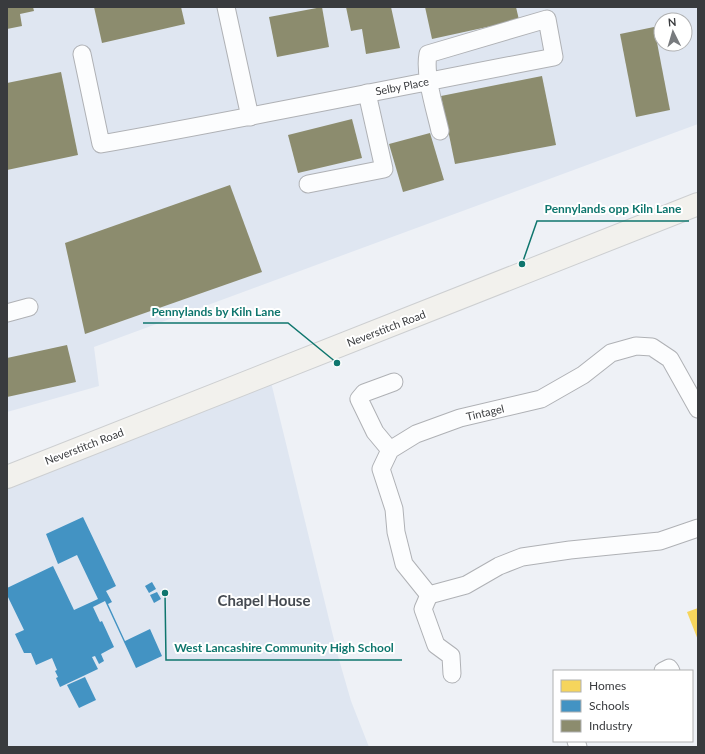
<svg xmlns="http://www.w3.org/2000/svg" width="705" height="754" viewBox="0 0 705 754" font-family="Lato,sans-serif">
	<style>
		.built { fill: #dfe6f1; fill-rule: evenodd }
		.homes { fill: #f6d55c }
		.schools { fill: #4393c3 }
		.industry { fill: #8c8c6e }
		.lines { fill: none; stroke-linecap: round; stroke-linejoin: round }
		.minor-casing { stroke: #afb1b5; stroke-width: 19 }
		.major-casing { stroke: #cdcfd1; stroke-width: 24 }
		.minor { stroke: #fcfdfe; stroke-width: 17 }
		.major { stroke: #f2f1ed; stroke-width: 22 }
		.labels { text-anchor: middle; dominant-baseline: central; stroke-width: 4; stroke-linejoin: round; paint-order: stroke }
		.street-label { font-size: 11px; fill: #393b3e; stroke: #fff }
		.district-label { font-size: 15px; font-weight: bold; fill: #454a51; stroke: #fff }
		.leader { fill: none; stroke: #0f766e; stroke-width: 1.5 }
		.callout-dot { fill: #0f766e; stroke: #fff; stroke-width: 1.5 }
		.callout-label { font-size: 12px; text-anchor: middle; font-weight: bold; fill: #0f766e; stroke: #fff; stroke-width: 4; stroke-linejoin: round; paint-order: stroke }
	</style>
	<rect width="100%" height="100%" fill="#eef1f6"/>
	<g class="built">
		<path d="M 7,7 L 698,7 L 698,124 L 94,347 L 99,386 L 7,412 ZM 661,20 L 685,20 L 685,44 L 661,44 Z"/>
		<path d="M 269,374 L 338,656 L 351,701 L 369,747 L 7,747 L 7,481 Z"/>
	</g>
	<path class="homes" d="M 698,608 L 698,640 L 687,612 Z"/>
	<g class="schools">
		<path d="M 83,517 L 116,586 L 106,591 L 112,602 L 108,604 L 125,641 L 150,629 L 162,656 L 136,668 L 105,601 L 93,607 L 100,622 L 102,621 L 114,647 L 101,654 L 104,661 L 99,664 L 95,656 L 92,657 L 98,669 L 60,687 L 56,678 L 58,677 L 55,671 L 57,670 L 52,658 L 36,665 L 31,653 L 24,653 L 15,634 L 24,630 L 7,595 L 7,588 L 53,566 L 74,610 L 98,599 L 77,555 L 58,564 L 46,534 Z"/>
		<path d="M 152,582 L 156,589 L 149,593 L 145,586 Z"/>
		<path d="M 157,592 L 161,599 L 154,603 L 150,595 Z"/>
		<path d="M 85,677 L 96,700 L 79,708 L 67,685 Z"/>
	</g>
	<g class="industry">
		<path d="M 7,7 L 33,7 L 34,11 L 20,14 L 22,26 L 7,29 Z"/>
		<path d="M 94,7 L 181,7 L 185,24 L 102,43 Z"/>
		<path d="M 322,7 L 329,47 L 277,57 L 269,17 Z"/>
		<path d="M 346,7 L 391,7 L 400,48 L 366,54 L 362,29 L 351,31 Z"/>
		<path d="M 425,7 L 516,7 L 519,20 L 432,39 Z"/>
		<path d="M 654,27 L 670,110 L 636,117 L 620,34 Z"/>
		<path d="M 61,72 L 78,155 L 7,170 L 7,83 Z"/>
		<path d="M 542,76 L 556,145 L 455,164 L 441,96 Z"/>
		<path d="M 352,119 L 362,158 L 298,173 L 288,135 Z"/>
		<path d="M 430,133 L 444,180 L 403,192 L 389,144 Z"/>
		<path d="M 230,185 L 262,272 L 85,334 L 65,243 Z"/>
		<path d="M 67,345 L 76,382 L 7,397 L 7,358 Z"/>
	</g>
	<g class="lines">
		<defs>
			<g id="minor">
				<path d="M 226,7 L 250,117"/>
				<path d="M 82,54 L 101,144 C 253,117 403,86 554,57 L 547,19 L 428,54 C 424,75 435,109 440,131"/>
				<path d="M 308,184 L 384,169 L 367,93"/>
				<path d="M 7,313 L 29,307"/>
				<path d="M 698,409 L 670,359 L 652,347 L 636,346 L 611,353 L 583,375 L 541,399 L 460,418 L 416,434 L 390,450 L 381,469 L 394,509 L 396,532 L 404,564 L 429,595 L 466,585 L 499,566 L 522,557 L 570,550 L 660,541 L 698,528"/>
				<path d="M 390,450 L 375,432 L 359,399 L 364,393 L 394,382"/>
				<path d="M 429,595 L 423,609 L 436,645 L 451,656 L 452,674"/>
				<path d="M 663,671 L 669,668 L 671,671"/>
				<path d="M 576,741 L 578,747"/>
			</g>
			<path id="major" d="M 7,477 L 698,204"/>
		</defs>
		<use href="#minor" class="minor-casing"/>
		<use href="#major" class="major-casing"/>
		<use href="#minor" class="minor"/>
		<use href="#major" class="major"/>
	</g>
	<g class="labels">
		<g class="street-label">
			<text transform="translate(402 86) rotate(-11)">Selby Place</text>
			<text transform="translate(386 328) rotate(-21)">Neverstitch Road</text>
			<text transform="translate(485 412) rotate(-13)">Tintagel</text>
			<text transform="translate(84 446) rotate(-21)">Neverstitch Road</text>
		</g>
		<g class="district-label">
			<text x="264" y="600">Chapel House</text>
		</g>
	</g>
	<path class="leader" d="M522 264L537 221H689M337 363L288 323H143M165 593L166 660H402"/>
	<g class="callout-dot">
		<circle cx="522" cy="264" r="4"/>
		<circle cx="337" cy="363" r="4"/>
		<circle cx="165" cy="593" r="4"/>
	</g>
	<g class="callout-label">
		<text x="613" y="213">Pennylands opp Kiln Lane</text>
		<text x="216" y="316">Pennylands by Kiln Lane</text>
		<text x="284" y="652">West Lancashire Community High School</text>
	</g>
	<rect width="705" height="754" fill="none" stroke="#393b3e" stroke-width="16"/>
	<rect x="553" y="670" width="140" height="72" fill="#ffffff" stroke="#b0b1b2"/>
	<rect x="561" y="680" width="20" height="12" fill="#f6d55c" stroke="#b0b1b2"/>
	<text x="589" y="690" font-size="12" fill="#393b3e">Homes</text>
	<rect x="561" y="700" width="20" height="12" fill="#4393c3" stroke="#b0b1b2"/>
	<text x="589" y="710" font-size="12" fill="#393b3e">Schools</text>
	<rect x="561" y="720" width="20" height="12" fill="#8c8c6e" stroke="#b0b1b2"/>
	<text x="589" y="730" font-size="12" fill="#393b3e">Industry</text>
	<g transform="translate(673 32) rotate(355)"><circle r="19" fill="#ffffff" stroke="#b0b1b2"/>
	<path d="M0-3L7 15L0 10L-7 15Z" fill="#787b7e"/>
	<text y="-6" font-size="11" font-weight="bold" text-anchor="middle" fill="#393b3e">N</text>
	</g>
</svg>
